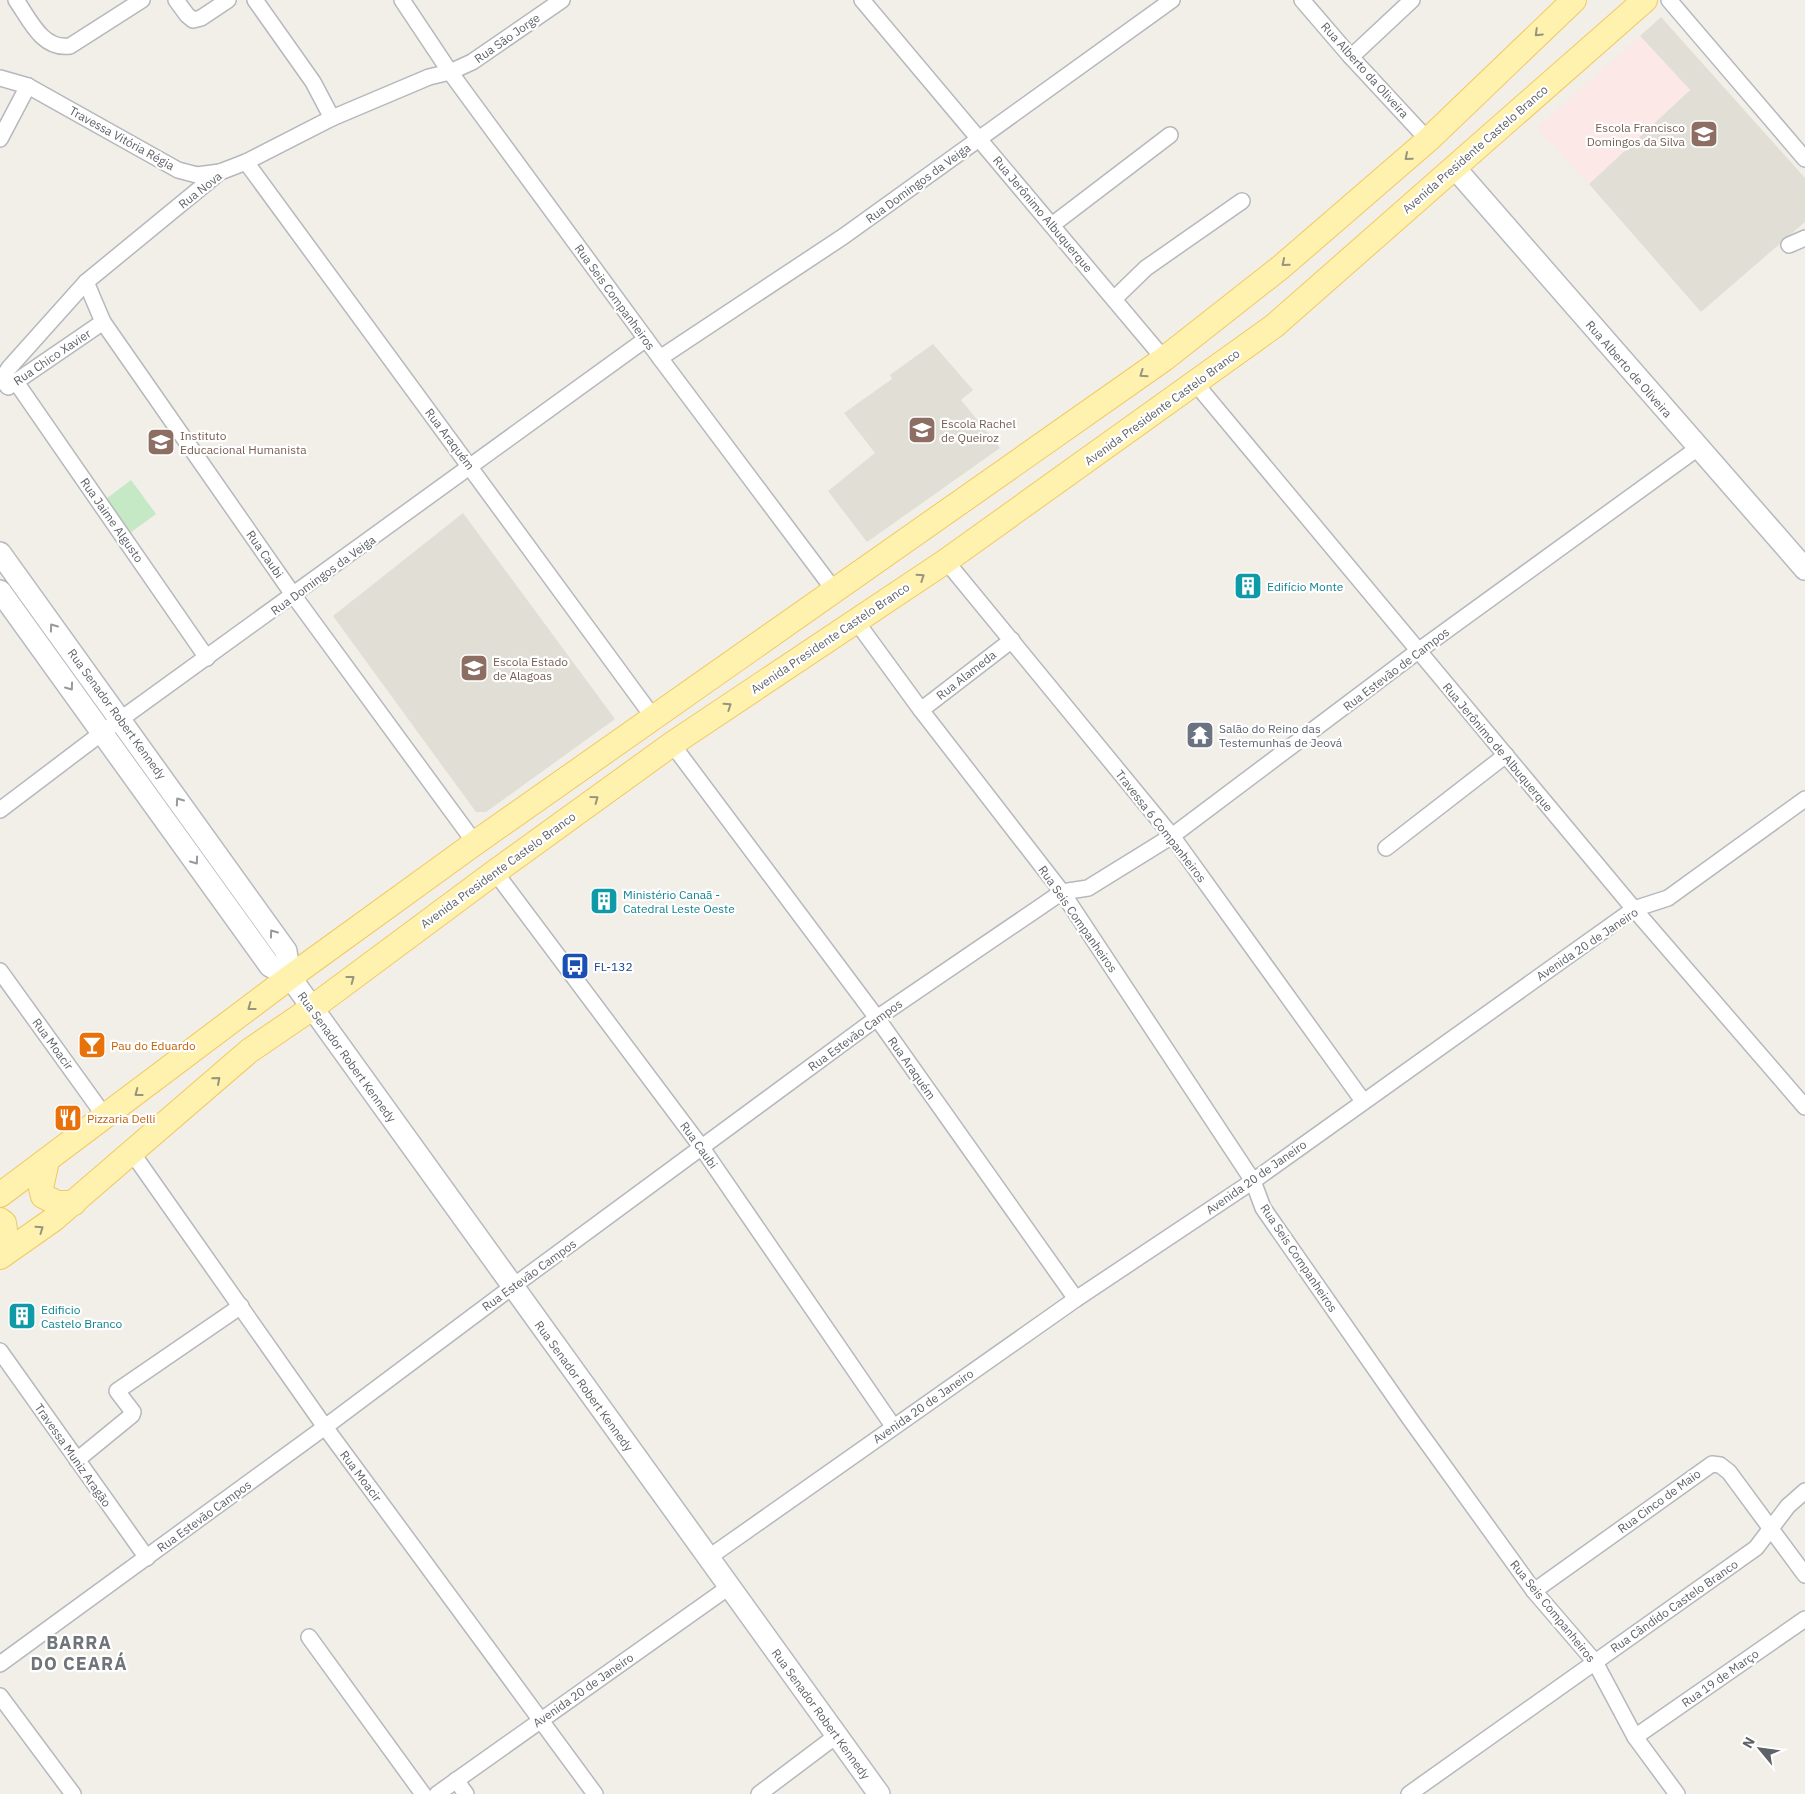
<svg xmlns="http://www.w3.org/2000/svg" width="1805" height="1794" viewBox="0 0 1805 1794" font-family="'IBM Plex Sans',sans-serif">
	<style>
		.education { fill: #e1ded6 }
		.medical { fill: #fce8e6 }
		.green { fill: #c5e8c5 }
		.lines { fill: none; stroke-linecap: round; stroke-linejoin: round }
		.street-casing { stroke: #b5b8bc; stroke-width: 18 }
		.secondary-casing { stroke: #b6babf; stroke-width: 24 }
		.primary-casing { stroke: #f2c960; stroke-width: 26 }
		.street { stroke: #fff; stroke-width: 15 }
		.secondary { stroke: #fff; stroke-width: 21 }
		.primary { stroke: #fff2af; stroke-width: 24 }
		.oneway { stroke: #979581 }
		.oneway2 { stroke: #979a9d }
		.labels { text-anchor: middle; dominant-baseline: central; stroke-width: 4.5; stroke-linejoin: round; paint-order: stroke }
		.street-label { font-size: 12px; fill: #5f6368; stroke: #fff }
		.education-label { font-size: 12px; fill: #785e54; stroke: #fff; text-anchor: start }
		.culture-label { font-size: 12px; fill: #0d838f; stroke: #fff; text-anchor: start }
		.worship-label { font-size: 12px; fill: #5b616d; stroke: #fff; text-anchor: start }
		.transit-label { font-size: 12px; fill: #164399; stroke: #fff; text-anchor: start }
		.food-label { font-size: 12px; fill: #c56008; stroke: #fff; text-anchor: start }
		.district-label { font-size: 18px; font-weight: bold; letter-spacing: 1px; fill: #70757a; stroke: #fff }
	</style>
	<rect width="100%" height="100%" fill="#f1efe8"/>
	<g class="education">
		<path d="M 1661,17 L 1805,178 L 1805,222 L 1701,312 L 1589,184 L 1690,90 L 1640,36 Z"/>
		<path d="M 933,344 L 973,390 L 961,400 L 1000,448 L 867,542 L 828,491 L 875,453 L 844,413 L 892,379 L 890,375 Z"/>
		<path d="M 463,513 L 615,719 L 486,812 L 476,812 L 333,616 Z"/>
	</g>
	<path class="medical" d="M 1640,36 L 1690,90 L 1589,184 L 1537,128 Z"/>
	<path class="green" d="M 131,480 L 156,514 L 130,533 L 106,499 Z"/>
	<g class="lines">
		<defs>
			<g id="street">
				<path d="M 16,0 C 30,20 42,50 70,46 L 142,0"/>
				<path d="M 176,0 L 187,15 L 193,20 L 201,18 L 228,0"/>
				<path d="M 255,0 L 313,82 L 332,118"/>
				<path d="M 402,0 L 450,72 L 660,358 L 834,590"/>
				<path d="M 862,0 L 1164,359"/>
				<path d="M 1302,0 L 1351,57 L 1428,140"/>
				<path d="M 1669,0 L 1805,159"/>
				<path d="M 1351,57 L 1412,0"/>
				<path d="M 0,78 L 28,86 L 178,170 L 197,175 L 220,172"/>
				<path d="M 0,139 L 28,86"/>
				<path d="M 246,162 L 653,717"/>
				<path d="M 1052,225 L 1170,135"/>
				<path d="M 1789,245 L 1805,238"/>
				<path d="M 86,282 L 103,322 L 294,596 L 475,843"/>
				<path d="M 1114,299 L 1146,268 L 1242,201"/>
				<path d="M 660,358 L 844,236 L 1172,0"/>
				<path d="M 0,382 L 9,368 L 86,282 L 220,172 L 246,162 L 332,118 L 429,77 L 450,72 L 472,62 L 562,0"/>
				<path d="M 16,382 L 207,658"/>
				<path d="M 1196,384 L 1634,909 L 1805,1107"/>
				<path d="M 8,387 L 103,322"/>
				<path d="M 946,561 L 1172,836 L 1363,1101"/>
				<path d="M 856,621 L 921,710 L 1062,892 L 1253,1181 L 1263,1208 L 1410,1419 L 1534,1591 L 1595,1662 L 1635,1737 L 1677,1794"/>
				<path d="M 921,710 L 1012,640"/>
				<path d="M 672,744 L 877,1018 L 1076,1299"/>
				<path d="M 0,810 L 103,732 L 646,339"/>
				<path d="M 1386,848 L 1506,755"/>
				<path d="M 495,872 L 702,1148 L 893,1426"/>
				<path d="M 0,971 L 106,1118"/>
				<path d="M 133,1154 L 325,1427 L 595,1794"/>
				<path d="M 0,1351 L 147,1558"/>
				<path d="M 77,1460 L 132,1415 L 133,1412 L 117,1391 L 241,1306"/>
				<path d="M 708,1558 L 1076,1299 L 1253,1181 L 1634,909 L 1668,898 L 1805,799"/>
				<path d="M 1534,1591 L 1712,1464 L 1720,1465 L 1729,1472 L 1805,1575"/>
				<path d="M 309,1637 L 423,1794"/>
				<path d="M 0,1664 L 325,1427 L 512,1287 L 877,1018 L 1062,892 L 1088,888 L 1172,836 L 1418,651 L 1698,448"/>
				<path d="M 0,1696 L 73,1794"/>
				<path d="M 1635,1737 L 1805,1619"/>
				<path d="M 456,1780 L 466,1794"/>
				<path d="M 437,1794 L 729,1587"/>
				<path d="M 759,1794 L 836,1736"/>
				<path d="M 1409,1794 L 1756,1548 L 1788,1506 L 1805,1491"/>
			</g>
			<g id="secondary">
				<path d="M 1454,167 L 1805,569"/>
				<path d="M 0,553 L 286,951 L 290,977"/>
				<path d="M 0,591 L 270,966 L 290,977 L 879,1794"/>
			</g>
			<g id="primary">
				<path d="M 47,1161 L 41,1188 L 43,1196 L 57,1203 L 74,1203"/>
				<path d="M 0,1195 L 290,977 L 475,843 L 1164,359 L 1281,267 L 1428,140 L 1574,0"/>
				<path d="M 0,1220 L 4,1223 C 6,1234 6,1241 0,1251"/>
				<path d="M 0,1257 L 54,1219 L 249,1051 L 312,1008 L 495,872 L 672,744 L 946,561 L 1274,326 L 1645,0"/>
			</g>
		</defs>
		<use href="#street" class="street-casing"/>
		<use href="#secondary" class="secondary-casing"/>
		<use href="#primary" class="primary-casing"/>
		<use href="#street" class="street"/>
		<use href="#secondary" class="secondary"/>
		<use href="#primary" class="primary"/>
	</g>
	<defs><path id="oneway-chevron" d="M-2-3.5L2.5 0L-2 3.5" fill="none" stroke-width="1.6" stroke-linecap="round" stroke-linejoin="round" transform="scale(1.25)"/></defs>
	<g class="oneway">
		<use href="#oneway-chevron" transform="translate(1538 33) rotate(136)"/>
		<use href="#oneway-chevron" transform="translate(1408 157) rotate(139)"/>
		<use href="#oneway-chevron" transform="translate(1285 263) rotate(140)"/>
		<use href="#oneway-chevron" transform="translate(1143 374) rotate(145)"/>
		<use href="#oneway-chevron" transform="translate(921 577) rotate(-34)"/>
		<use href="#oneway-chevron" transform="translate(728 706) rotate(-34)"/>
		<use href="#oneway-chevron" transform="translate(595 799) rotate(-36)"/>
		<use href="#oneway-chevron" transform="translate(351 979) rotate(-37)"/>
		<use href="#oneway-chevron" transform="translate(251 1007) rotate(143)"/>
		<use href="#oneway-chevron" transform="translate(217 1080) rotate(-41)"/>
		<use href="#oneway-chevron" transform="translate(138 1093) rotate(143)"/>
		<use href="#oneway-chevron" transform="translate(40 1229) rotate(-35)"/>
	</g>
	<g class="oneway2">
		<use href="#oneway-chevron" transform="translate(53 627) rotate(-126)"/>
		<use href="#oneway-chevron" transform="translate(70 687) rotate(54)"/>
		<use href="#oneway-chevron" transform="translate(179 801) rotate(-125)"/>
		<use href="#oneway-chevron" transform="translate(195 861) rotate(54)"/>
		<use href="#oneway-chevron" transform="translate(273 933) rotate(-126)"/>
	</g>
	<defs>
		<symbol id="school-square" viewBox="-11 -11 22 22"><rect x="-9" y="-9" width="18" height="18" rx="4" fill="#8d6e63" stroke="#fff"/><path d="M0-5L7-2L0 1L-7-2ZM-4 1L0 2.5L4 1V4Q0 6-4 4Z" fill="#fff"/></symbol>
		<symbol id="building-square" viewBox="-11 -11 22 22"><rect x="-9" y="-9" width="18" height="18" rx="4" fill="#0f9aa8" stroke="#fff"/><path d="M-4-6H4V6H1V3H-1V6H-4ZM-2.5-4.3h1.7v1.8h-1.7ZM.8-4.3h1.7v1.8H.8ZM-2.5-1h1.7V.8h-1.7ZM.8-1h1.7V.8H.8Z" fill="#fff"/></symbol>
		<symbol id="temple-square" viewBox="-11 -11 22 22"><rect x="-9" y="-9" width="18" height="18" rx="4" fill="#6b7280" stroke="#fff"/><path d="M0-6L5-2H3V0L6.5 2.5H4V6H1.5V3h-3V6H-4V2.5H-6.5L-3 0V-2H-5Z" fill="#fff"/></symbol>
		<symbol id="bus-square" viewBox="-11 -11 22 22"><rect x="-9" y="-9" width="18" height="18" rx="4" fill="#1a4fb4" stroke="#fff"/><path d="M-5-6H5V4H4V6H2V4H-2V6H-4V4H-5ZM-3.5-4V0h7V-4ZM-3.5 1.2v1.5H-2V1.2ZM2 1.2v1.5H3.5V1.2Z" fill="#fff"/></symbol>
		<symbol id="bar-square" viewBox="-11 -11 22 22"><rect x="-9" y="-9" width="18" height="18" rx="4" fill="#e8710a" stroke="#fff"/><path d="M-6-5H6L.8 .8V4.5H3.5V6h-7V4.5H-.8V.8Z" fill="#fff"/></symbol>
		<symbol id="restaurant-square" viewBox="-11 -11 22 22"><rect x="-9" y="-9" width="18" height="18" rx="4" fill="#e8710a" stroke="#fff"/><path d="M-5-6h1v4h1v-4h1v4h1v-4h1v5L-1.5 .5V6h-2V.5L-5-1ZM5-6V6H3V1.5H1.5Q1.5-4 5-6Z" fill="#fff"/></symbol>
	</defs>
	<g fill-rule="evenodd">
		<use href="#school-square" x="1688" y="118" width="32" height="32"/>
		<use href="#school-square" x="906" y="414" width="32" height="32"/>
		<use href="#school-square" x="145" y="426" width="32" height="32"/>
		<use href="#building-square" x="1232" y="570" width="32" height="32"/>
		<use href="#school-square" x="458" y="652" width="32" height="32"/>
		<use href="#temple-square" x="1184" y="719" width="32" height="32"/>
		<use href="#building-square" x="588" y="885" width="32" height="32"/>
		<use href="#bus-square" x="559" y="950" width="32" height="32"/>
		<use href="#bar-square" x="76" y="1029" width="32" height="32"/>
		<use href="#restaurant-square" x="52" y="1102" width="32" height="32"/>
		<use href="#building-square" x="6" y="1300" width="32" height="32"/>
	</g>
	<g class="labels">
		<g class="street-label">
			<text transform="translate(507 38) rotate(-35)">Rua São Jorge</text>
			<text transform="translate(1365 70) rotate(48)">Rua Alberto da Oliveira</text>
			<text transform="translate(122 138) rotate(29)">Travessa Vitória Régia</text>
			<text transform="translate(1475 149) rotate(-41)">Avenida Presidente Castelo Branco</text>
			<text transform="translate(918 183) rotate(-36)">Rua Domingos da Veiga</text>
			<text transform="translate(200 190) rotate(-38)">Rua Nova</text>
			<text transform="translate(1043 214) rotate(50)">Rua Jerônimo Albuquerque</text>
			<text transform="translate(615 297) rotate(54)">Rua Seis Companheiros</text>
			<text transform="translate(52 357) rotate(-34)">Rua Chico Xavier</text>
			<text transform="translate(1629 369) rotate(49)">Rua Alberto de Oliveira</text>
			<text transform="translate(1162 407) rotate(-36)">Avenida Presidente Castelo Branco</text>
			<text transform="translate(450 439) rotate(53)">Rua Araquém</text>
			<text transform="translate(112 520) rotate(55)">Rua Jaime Algusto</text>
			<text transform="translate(265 554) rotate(55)">Rua Caubi</text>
			<text transform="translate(323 575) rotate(-36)">Rua Domingos da Veiga</text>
			<text transform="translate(830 638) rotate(-34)">Avenida Presidente Castelo Branco</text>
			<text transform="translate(1396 669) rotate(-37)">Rua Estevão de Campos</text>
			<text transform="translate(966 675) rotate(-38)">Rua Alameda</text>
			<text transform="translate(117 714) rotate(54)">Rua Senador Robert Kennedy</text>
			<text transform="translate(1498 747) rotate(50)">Rua Jerônimo de Albuquerque</text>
			<text transform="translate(1161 826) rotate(52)">Travessa 6 Companheiros</text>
			<text transform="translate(498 870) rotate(-36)">Avenida Presidente Castelo Branco</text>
			<text transform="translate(1078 919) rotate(55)">Rua Seis Companheiros</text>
			<text transform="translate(1587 944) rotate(-34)">Avenida 20 de Janeiro</text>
			<text transform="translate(855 1035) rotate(-36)">Rua Estevão Campos</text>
			<text transform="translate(53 1044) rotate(54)">Rua Moacir</text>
			<text transform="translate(347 1057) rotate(54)">Rua Senador Robert Kennedy</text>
			<text transform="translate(912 1068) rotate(55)">Rua Araquém</text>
			<text transform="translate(699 1145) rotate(54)">Rua Caubi</text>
			<text transform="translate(1256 1177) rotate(-35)">Avenida 20 de Janeiro</text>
			<text transform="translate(1299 1258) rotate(56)">Rua Seis Companheiros</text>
			<text transform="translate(529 1275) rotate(-36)">Rua Estevão Campos</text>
			<text transform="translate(584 1386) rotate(54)">Rua Senador Robert Kennedy</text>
			<text transform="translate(923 1406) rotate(-35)">Avenida 20 de Janeiro</text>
			<text transform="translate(73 1455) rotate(55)">Travessa Muniz Aragão</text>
			<text transform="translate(361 1476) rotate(53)">Rua Moacir</text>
			<text transform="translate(1659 1501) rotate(-36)">Rua Cinco de Maio</text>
			<text transform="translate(204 1516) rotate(-36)">Rua Estevão Campos</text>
			<text transform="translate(1674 1606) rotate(-35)">Rua Cândido Castelo Branco</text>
			<text transform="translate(1553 1611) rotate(51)">Rua Seis Companheiros</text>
			<text transform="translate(1720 1678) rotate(-35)">Rua 19 de Março</text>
			<text transform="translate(583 1690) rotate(-35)">Avenida 20 de Janeiro</text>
			<text transform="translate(821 1714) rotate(54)">Rua Senador Robert Kennedy</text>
		</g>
		<g class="education-label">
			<text x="1685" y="127" text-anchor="end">Escola Francisco<tspan x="1685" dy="14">Domingos da Silva</tspan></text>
			<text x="941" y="423">Escola Rachel<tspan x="941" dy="14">de Queiroz</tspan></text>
			<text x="180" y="435">Instituto<tspan x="180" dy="14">Educacional Humanista</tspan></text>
			<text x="493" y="661">Escola Estado<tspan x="493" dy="14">de Alagoas</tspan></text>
		</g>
		<g class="culture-label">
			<text x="1267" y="586">Edifício Monte</text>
			<text x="623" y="894">Ministério Canaã -<tspan x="623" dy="14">Catedral Leste Oeste</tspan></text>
			<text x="41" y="1309">Edificio<tspan x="41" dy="14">Castelo Branco</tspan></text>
		</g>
		<g class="worship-label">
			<text x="1219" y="728">Salão do Reino das<tspan x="1219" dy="14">Testemunhas de Jeová</tspan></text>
		</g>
		<g class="transit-label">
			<text x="594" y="966">FL-132</text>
		</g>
		<g class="food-label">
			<text x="111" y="1045">Pau do Eduardo</text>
			<text x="87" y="1118">Pizzaria Delli</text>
		</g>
		<g class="district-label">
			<text x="79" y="1642">BARRA<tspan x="79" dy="21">DO CEARÁ</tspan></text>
		</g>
	</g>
	<g transform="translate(1760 1749) rotate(299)" stroke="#ffffff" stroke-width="4" paint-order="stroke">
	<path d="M0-4L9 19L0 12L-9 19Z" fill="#5f6368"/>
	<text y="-8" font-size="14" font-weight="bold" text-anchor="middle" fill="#5f6368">N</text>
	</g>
</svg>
